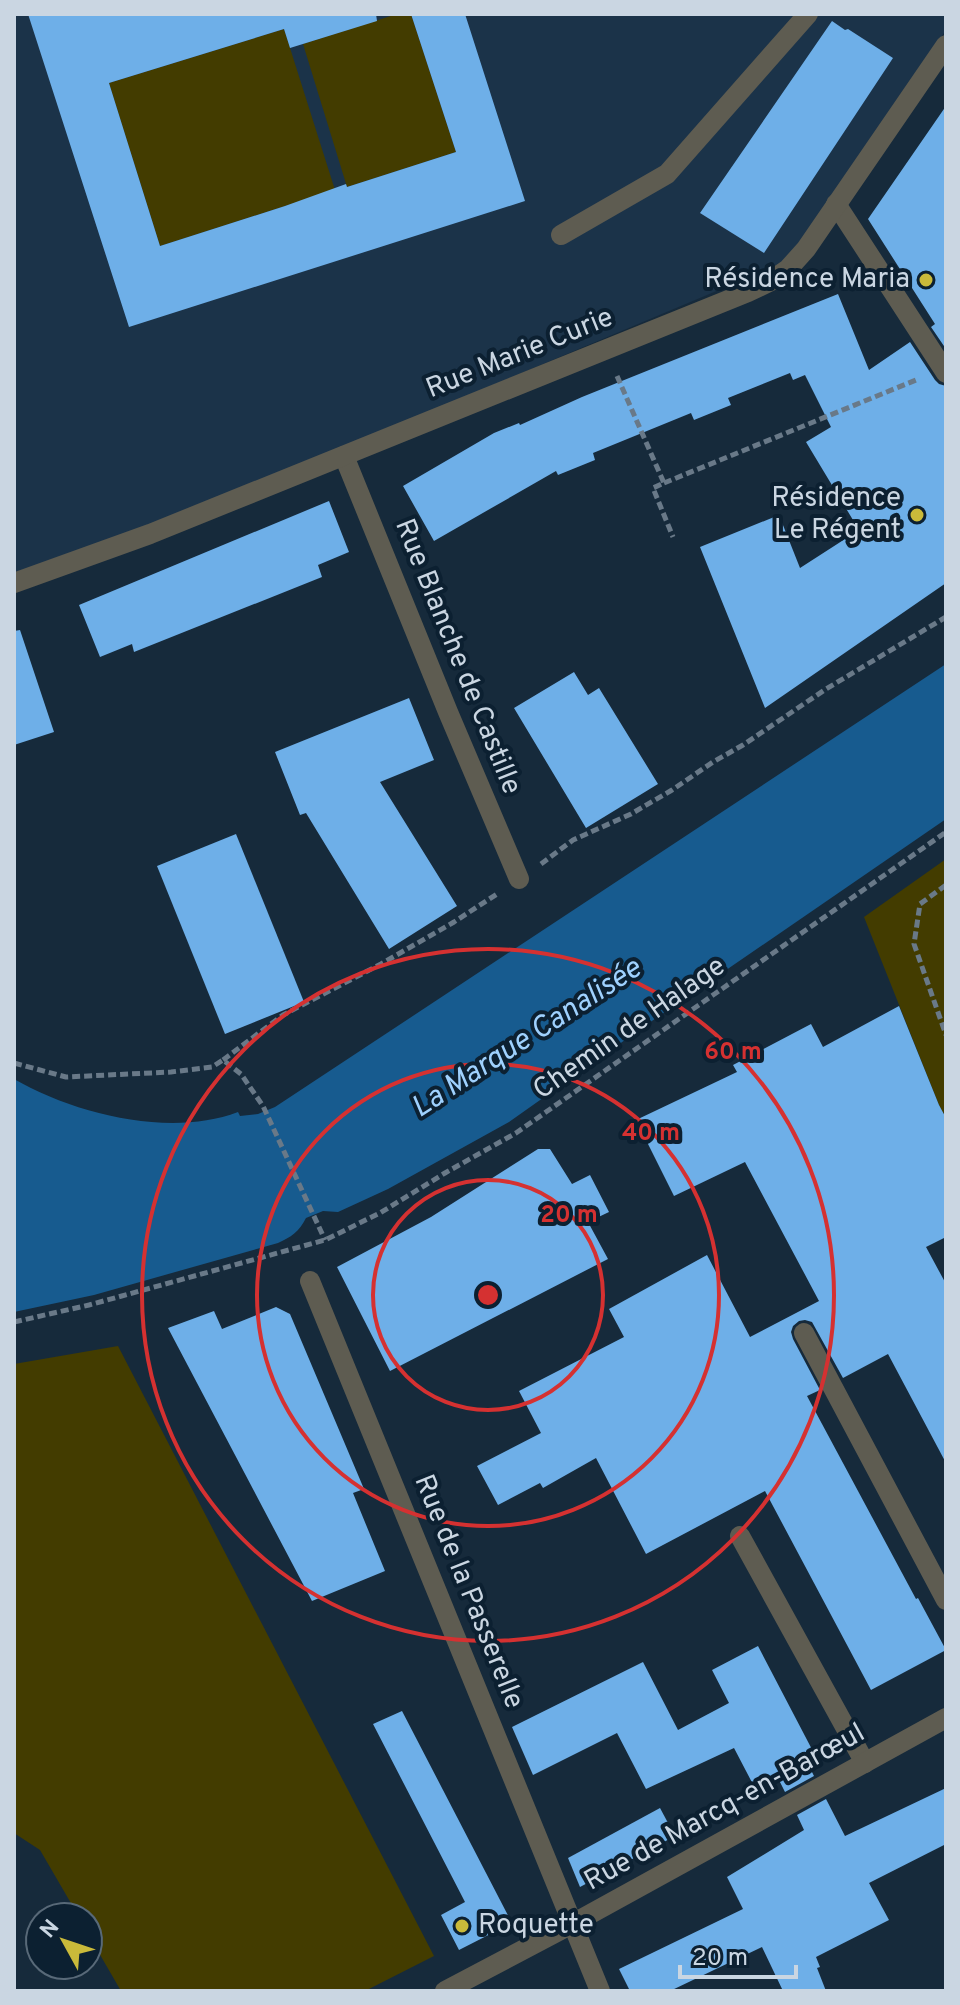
<svg xmlns="http://www.w3.org/2000/svg" width="960" height="2005" viewBox="0 0 960 2005" font-family="Overpass,sans-serif">
	<style>
		.built { fill: #1b3349 }
		.green { fill: #433c00 }
		.water { fill: #175b8f }
		.building { fill: #6eafe8 }
		.lines { fill: none; stroke-linecap: round; stroke-linejoin: round }
		.path { stroke: #697988; stroke-width: 5; stroke-dasharray: 8 4; stroke-linecap: butt }
		.service { stroke: #5e5c51; stroke-width: 20 }
		.minor { stroke: #5e5c51; stroke-width: 20 }
		.tertiary { stroke: #5e5c51; stroke-width: 20 }
		.ring { fill: none; stroke: #d53131; stroke-width: 4 }
		.poi-dot { fill: #caba3a; stroke: #0c2031; stroke-width: 3 }
		.labels { text-anchor: middle; dominant-baseline: central; stroke-width: 8; stroke-linejoin: round; paint-order: stroke }
		.poi-label { font-size: 28px; fill: #cad6e2; stroke: #0c2031; text-anchor: end }
		.street-label { font-size: 28px; fill: #cad6e2; stroke: #0c2031 }
		.water-label { font-size: 30px; font-style: italic; fill: #9fd1fe; stroke: #0c2031 }
		.centre { fill: #d53131; stroke: #0c2031; stroke-width: 4 }
		.ring-label { font-size: 24px; text-anchor: middle; font-weight: bold; fill: #d53131; stroke: #0c2031; stroke-width: 8; stroke-linejoin: round; paint-order: stroke }
	</style>
	<rect width="100%" height="100%" fill="#162a3b"/>
	<path class="built" d="M 14,14 L 946,14 L 946,30 L 790,260 L 14,587 Z"/>
	<g class="green">
		<path d="M 397,14 L 411,14 L 456,152 L 347,187 L 303,44 Z"/>
		<path d="M 284,29 L 335,190 L 160,246 L 109,83 Z"/>
		<path d="M 946,859 L 946,1118 L 939,1105 L 864,917 Z"/>
		<path d="M 118,1346 L 434,1956 L 365,1991 L 121,1991 L 88,1934 L 88,1917 L 79,1917 L 40,1850 L 14,1833 L 14,1364 Z"/>
	</g>
	<path class="water" d="M 946,664 L 946,819 L 649,1023 L 509,1122 L 388,1189 L 338,1212 L 323,1211 L 306,1218 C 299,1232 291,1237 278,1243 L 94,1295 L 14,1312 L 14,1079 C 75,1114 170,1138 238,1112 L 240,1116 L 258,1114 L 275,1107 Z"/>
	<g class="building">
		<path d="M 28,14 L 376,14 L 377,21 L 290,48 L 284,29 L 109,83 L 160,246 L 285,206 L 346,184 L 347,187 L 456,152 L 411,14 L 465,14 L 525,201 L 129,327 Z"/>
		<path d="M 832,21 L 845,30 L 848,29 L 893,58 L 764,253 L 700,213 Z"/>
		<path d="M 946,106 L 946,349 L 931,327 L 935,324 L 868,219 Z"/>
		<path d="M 838,294 L 869,370 L 910,342 L 935,380 L 939,384 L 946,386 L 946,583 L 765,708 L 700,547 L 779,515 L 800,568 L 859,530 L 806,442 L 831,427 L 805,375 L 793,380 L 790,373 L 728,398 L 731,405 L 694,420 L 691,413 L 593,453 L 595,460 L 558,475 L 556,471 L 434,541 L 403,486 L 494,433 L 519,423 L 520,425 L 582,397 Z"/>
		<path d="M 329,501 L 349,552 L 318,565 L 322,577 L 134,652 L 132,644 L 100,657 L 79,605 Z"/>
		<path d="M 20,630 L 54,732 L 14,745 L 14,631 Z"/>
		<path d="M 574,672 L 588,695 L 599,688 L 658,784 L 586,828 L 514,708 Z"/>
		<path d="M 409,698 L 434,760 L 380,782 L 457,906 L 389,949 L 306,813 L 300,815 L 275,752 Z"/>
		<path d="M 236,834 L 304,1002 L 225,1034 L 157,866 Z"/>
		<path d="M 899,1006 L 939,1105 L 946,1118 L 946,1237 L 926,1247 L 946,1284 L 946,1463 L 888,1354 L 843,1378 L 812,1322 L 805,1320 L 799,1321 L 793,1326 L 791,1332 L 793,1339 L 820,1390 L 807,1396 L 916,1599 L 918,1598 L 946,1650 L 871,1690 L 765,1491 L 646,1554 L 596,1458 L 543,1488 L 540,1483 L 498,1505 L 477,1466 L 541,1433 L 519,1391 L 624,1337 L 609,1309 L 707,1255 L 750,1337 L 819,1301 L 745,1162 L 674,1196 L 636,1120 L 737,1072 L 733,1065 L 811,1024 L 823,1047 Z"/>
		<path d="M 538,1149 L 550,1149 L 572,1184 L 590,1175 L 609,1212 L 588,1222 L 608,1259 L 390,1371 L 337,1267 L 431,1217 Z"/>
		<path d="M 276,1307 L 290,1314 L 364,1489 L 353,1493 L 385,1571 L 312,1601 L 168,1328 L 214,1311 L 222,1329 Z"/>
		<path d="M 758,1646 L 817,1759 L 808,1764 L 814,1776 L 785,1792 L 779,1780 L 757,1792 L 734,1748 L 646,1789 L 617,1733 L 533,1775 L 512,1727 L 643,1662 L 678,1730 L 729,1703 L 712,1670 Z"/>
		<path d="M 402,1711 L 512,1923 L 459,1950 L 441,1915 L 465,1902 L 373,1724 Z"/>
		<path d="M 946,1788 L 946,1844 L 869,1883 L 889,1920 L 816,1957 L 820,1967 L 817,1968 L 826,1991 L 783,1991 L 762,1947 L 670,1991 L 630,1991 L 619,1969 L 743,1909 L 727,1877 L 804,1830 L 797,1815 L 826,1799 L 845,1836 Z"/>
		<path d="M 660,1808 L 675,1836 L 580,1887 L 568,1858 Z"/>
	</g>
	<g class="lines">
		<g class="path">
			<path d="M 617,376 L 664,483 L 653,488 L 673,537"/>
			<path d="M 664,483 L 916,380"/>
			<path d="M 541,864 L 573,840 L 631,814 L 672,790 L 713,762 L 743,745 L 826,689 L 946,617"/>
			<path d="M 946,885 L 920,904 L 914,944 L 946,1035"/>
			<path d="M 223,1060 L 283,1015 L 381,964 L 454,922 L 497,894"/>
			<path d="M 14,1063 L 66,1077 L 171,1072 L 212,1067 L 223,1060 L 241,1074 L 263,1106 L 325,1240"/>
			<path d="M 14,1322 L 89,1305 L 325,1240 L 380,1213 L 445,1173 L 516,1133 L 946,832"/>
		</g>
		<g class="service">
			<path d="M 561,235 L 667,174 L 808,14"/>
			<path d="M 804,1333 L 946,1600"/>
			<path d="M 740,1536 L 865,1763"/>
		</g>
		<g class="minor">
			<path d="M 836,204 L 946,373"/>
			<path d="M 344,456 L 448,712 L 519,879"/>
			<path d="M 14,583 L 150,534 L 748,292 L 769,282 L 788,269 L 806,249 L 946,45"/>
			<path d="M 310,1281 L 600,1991"/>
		</g>
		<path class="tertiary" d="M 445,1991 L 574,1923 L 946,1718"/>
	</g>
	<g class="ring">
		<circle cx="488" cy="1295" r="115"/>
		<circle cx="488" cy="1295" r="231"/>
		<circle cx="488" cy="1295" r="346"/>
	</g>
	<g class="poi-dot">
		<circle cx="926" cy="280" r="8"/>
		<circle cx="917" cy="515" r="8"/>
		<circle cx="462" cy="1926" r="8"/>
	</g>
	<g class="labels">
		<g class="poi-label">
			<text x="910" y="280">Résidence Maria</text>
			<text x="901" y="499">Résidence<tspan x="901" dy="32">Le Régent</tspan></text>
			<text x="478" y="1926" text-anchor="start">Roquette</text>
		</g>
		<g class="street-label">
			<text transform="translate(520 354) rotate(-22)">Rue Marie Curie</text>
			<text transform="translate(457 657) rotate(68)">Rue Blanche de Castille</text>
			<text transform="translate(630 1029) rotate(-35)">Chemin de Halage</text>
			<text transform="translate(468 1592) rotate(68)">Rue de la Passerelle</text>
			<text transform="translate(725 1808) rotate(-29)">Rue de Marcq-en-Barœul</text>
		</g>
		<g class="water-label">
			<text transform="translate(527 1039) rotate(-33)">La Marque Canalisée</text>
		</g>
	</g>
	<circle cx="488" cy="1295" r="12" class="centre"/>
	<g class="ring-label">
		<text x="733" y="1059">60 m</text>
		<text x="651" y="1140">40 m</text>
		<text x="569" y="1222">20 m</text>
	</g>
	<rect width="960" height="2005" fill="none" stroke="#cad6e2" stroke-width="32"/>
	<g transform="translate(64 1941) rotate(310)"><circle r="38" fill="#0c2031" stroke="#586978" stroke-width="2"/>
	<path d="M0-6L14 30L0 20L-14 30Z" fill="#caba3a"/>
	<text y="-12" font-size="22" font-weight="bold" text-anchor="middle" fill="#cad6e2">N</text>
	</g>
	<path d="M680 1965v12h116v-12" fill="none" stroke="#cad6e2" stroke-width="4"/>
	<text x="692" y="1965" font-size="24" fill="#cad6e2" stroke="#0c2031" stroke-width="6" paint-order="stroke">20 m</text>
</svg>
